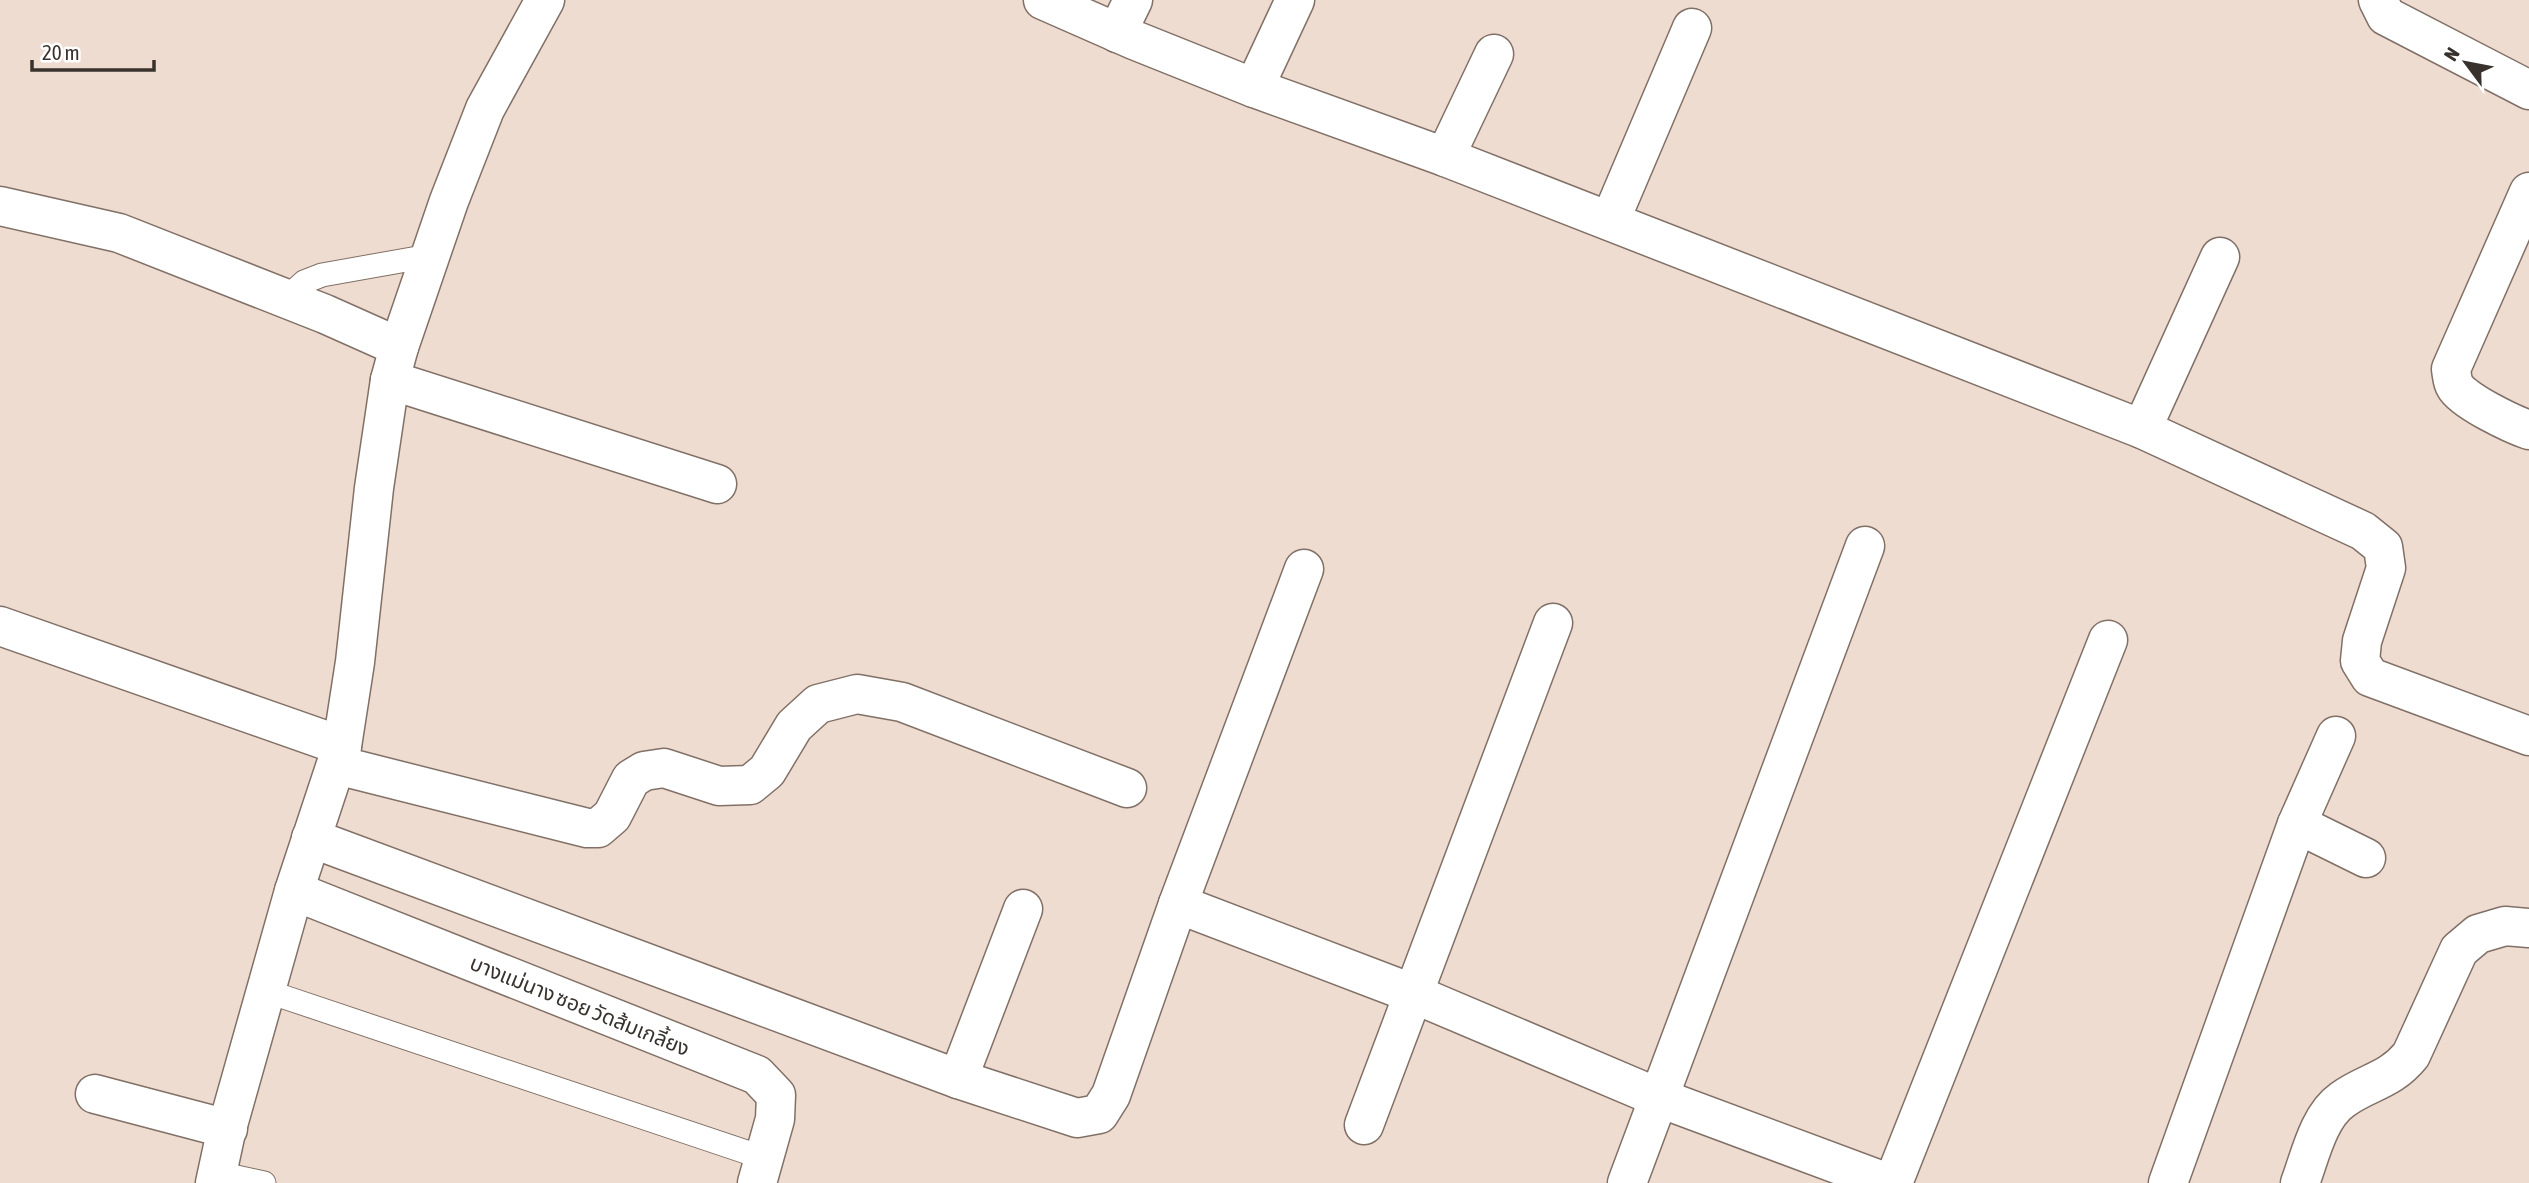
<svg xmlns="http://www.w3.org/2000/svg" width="2529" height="1183" viewBox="0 0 2529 1183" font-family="'Asap Condensed','Noto Sans Thai',sans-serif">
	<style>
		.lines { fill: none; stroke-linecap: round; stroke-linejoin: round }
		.lane-casing { stroke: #817066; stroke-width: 25 }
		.street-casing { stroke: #817066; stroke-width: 41 }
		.secondary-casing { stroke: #817066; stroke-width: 41 }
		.lane { stroke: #fff; stroke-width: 23 }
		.street { stroke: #fff; stroke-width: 38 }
		.secondary { stroke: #fff; stroke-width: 38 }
		.labels { text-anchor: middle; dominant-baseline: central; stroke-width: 6; stroke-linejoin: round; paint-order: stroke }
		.street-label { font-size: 21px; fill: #38312c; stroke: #fff }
	</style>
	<rect width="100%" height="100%" fill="#efdcd1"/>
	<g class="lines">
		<defs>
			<g id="lane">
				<path d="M 285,299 L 304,282 L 322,275 L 429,256"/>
				<path d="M 266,991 L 764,1158"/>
				<path d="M 218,1173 L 264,1183"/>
			</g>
			<g id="street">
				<path d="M 1043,0 L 1134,40 L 1254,88 L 1445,157 L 2142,429 L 2363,531 L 2383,547 L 2386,568 L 2362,641 L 2360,661 L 2370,677 L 2529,736"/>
				<path d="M 2378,0 L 2386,16 L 2529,90"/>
				<path d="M 1117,33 L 1133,0"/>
				<path d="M 1254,88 L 1295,0"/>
				<path d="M 1445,157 L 1494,54"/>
				<path d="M 2529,192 L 2451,369 C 2452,375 2452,381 2455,386 C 2463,401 2512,424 2529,430"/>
				<path d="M 0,206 L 119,233 L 325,314 L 399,347"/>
				<path d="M 1610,221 L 1692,28"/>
				<path d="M 390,380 L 717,484"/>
				<path d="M 2142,429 L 2220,257"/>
				<path d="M 0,626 L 342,746"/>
				<path d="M 337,765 L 587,828 L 598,828 L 612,816 L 631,779 L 644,771 L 664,768 L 719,786 L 750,785 L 767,771 L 794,726 L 818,704 L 857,694 L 902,702 L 1127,788"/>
				<path d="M 2297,824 L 2366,858"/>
				<path d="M 311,838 L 958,1079 L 1077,1118 L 1099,1114 L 1111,1095 L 1178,904 L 1304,569"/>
				<path d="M 294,891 L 757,1075 L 776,1095 L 775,1119 L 757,1183"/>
				<path d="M 1178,904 L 1414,994 L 1657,1097 L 1888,1183"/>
				<path d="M 958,1079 L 1023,909"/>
				<path d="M 95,1094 L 228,1129"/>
				<path d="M 1364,1125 L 1553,623"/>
				<path d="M 1627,1183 L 1865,546"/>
				<path d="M 1893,1183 L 2108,640"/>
				<path d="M 2168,1183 L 2297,824 L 2336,736"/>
				<path d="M 2300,1183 C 2310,1157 2318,1117 2342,1100 C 2368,1081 2389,1082 2411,1055 L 2459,950 L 2478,934 L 2505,926 L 2529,928"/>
			</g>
			<path id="secondary" d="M 215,1183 L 226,1132 L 294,891 L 342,746 L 355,662 L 374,488 L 390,380 L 399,347 L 449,201 L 485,109 L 545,0"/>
		</defs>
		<use href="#lane" class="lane-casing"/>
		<use href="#street" class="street-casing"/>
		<use href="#secondary" class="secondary-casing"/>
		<use href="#lane" class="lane"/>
		<use href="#street" class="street"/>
		<use href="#secondary" class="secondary"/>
	</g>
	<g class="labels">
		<g class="street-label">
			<text transform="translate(580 1005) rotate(22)">บางแม่นาง ซอย วัดส้มเกลี้ยง</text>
		</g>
	</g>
	<g transform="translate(2466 63) rotate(302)" stroke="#ffffff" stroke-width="5" paint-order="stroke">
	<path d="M0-5L12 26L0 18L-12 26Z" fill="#38312c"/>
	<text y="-10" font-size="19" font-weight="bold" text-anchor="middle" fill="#38312c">N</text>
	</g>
	<path d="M32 60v10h122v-10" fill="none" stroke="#38312c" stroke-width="3.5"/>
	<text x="42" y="60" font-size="21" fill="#38312c" stroke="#ffffff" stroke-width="5" paint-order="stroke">20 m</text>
</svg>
